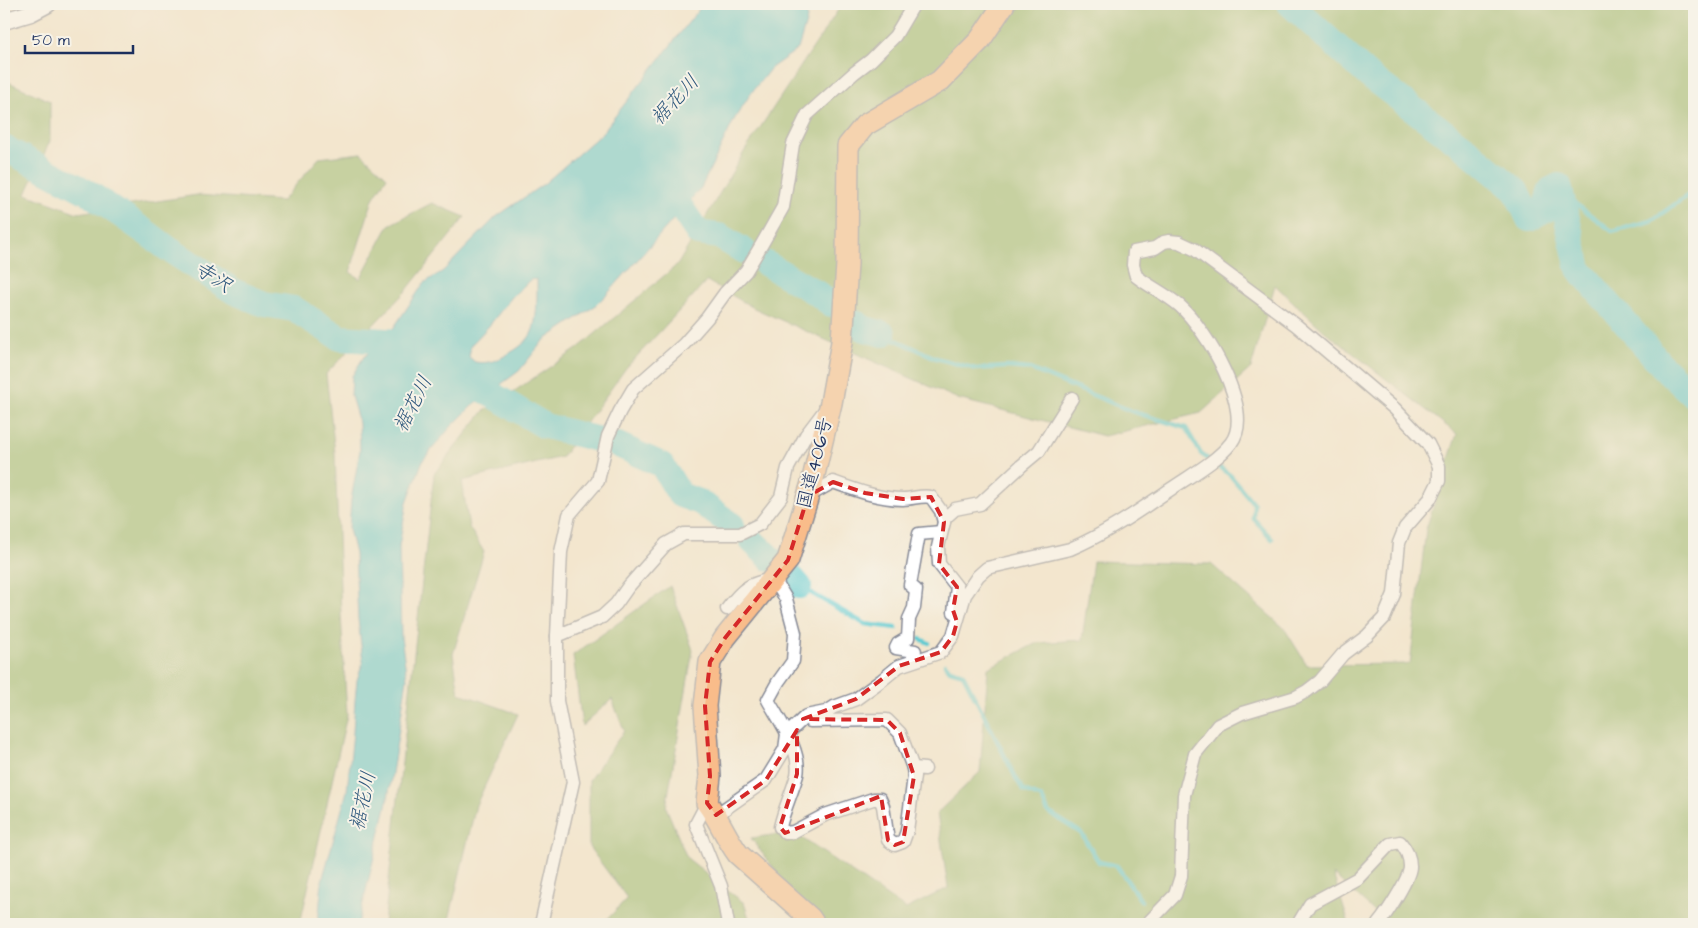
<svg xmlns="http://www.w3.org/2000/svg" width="1698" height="928" viewBox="0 0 1698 928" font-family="'Architects Daughter','Klee One',sans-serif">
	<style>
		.forest { fill: #93b86c; stroke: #577465 }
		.water { fill: #5dcad1; stroke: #3c7c98; fill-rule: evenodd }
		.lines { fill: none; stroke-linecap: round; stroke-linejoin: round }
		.stream { stroke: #5dcad1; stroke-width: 4.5 }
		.river { stroke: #5dcad1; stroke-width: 26 }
		.minor-casing { stroke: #878a96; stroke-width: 15 }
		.tertiary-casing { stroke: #878a96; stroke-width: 19 }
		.trunk-casing { stroke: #878a96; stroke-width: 24 }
		.minor { stroke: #fff; stroke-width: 12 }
		.tertiary { stroke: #fff; stroke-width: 16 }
		.trunk { stroke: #f9bc8a; stroke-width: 21 }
		.marked { fill: none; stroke: #d62828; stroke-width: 4; stroke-dasharray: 10 6; stroke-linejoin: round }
		.labels { text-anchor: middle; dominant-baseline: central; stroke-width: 4; stroke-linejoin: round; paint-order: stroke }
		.street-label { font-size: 19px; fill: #1b2f5e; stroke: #f7f3e8 }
		.water-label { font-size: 20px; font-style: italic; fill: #2c567b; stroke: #f7f3e8 }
	</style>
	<rect width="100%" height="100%" fill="#f7f3e8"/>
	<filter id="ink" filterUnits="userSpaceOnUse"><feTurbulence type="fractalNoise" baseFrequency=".02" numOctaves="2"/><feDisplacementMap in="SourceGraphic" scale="10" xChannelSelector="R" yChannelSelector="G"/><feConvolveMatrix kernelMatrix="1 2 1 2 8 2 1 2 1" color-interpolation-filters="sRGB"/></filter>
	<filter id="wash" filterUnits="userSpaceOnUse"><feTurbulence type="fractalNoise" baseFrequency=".0096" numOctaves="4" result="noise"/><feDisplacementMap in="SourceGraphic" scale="20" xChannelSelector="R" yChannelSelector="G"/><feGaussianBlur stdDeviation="1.12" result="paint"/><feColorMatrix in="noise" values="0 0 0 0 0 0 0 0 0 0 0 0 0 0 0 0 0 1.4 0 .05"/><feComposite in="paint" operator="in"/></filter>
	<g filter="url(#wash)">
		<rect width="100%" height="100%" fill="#f3e6ce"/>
		<g class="forest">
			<path d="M 842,4 L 1694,4 L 1694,924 L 1388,924 L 1333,874 L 1349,924 L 815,924 L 751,838 L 793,832 L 906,909 L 948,888 L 937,813 L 980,772 L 988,668 L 1037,643 L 1082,640 L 1093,561 L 1211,564 L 1284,628 L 1307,665 L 1410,664 L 1426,529 L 1457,434 L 1323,330 L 1275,285 L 1251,368 L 1201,413 L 1104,436 L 958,399 L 754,308 L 707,281 L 626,368 L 562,457 L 462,481 L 469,527 L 484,552 L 453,654 L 459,693 L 518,714 L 476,805 L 448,924 L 384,924 L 434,474 L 483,412 L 577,349 L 678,264 L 744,152 Z"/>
			<path d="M 4,80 L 50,101 L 50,141 L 26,194 L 78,213 L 197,195 L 282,201 L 319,158 L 361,153 L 387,177 L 373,199 L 350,272 L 360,279 L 389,225 L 432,203 L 465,217 L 406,291 L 326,374 L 335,453 L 341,614 L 347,715 L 300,924 L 4,924 Z"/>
			<path d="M 670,586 L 693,650 L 666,807 L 687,858 L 744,903 L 751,924 L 603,924 L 627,898 L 589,847 L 589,780 L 624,731 L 612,699 L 582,726 L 573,655 Z"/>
		</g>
		<path class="water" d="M 703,4 L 806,4 L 807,19 L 798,49 L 771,68 L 751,93 L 735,118 L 701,188 L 610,291 L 595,306 L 543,341 L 519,371 L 473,405 L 449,429 L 423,460 L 407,502 L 399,546 L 401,637 L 407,679 L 388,798 L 358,924 L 318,924 L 322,881 L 347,791 L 353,733 L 355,701 L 357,680 L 363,662 L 358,619 L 355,554 L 349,529 L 351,500 L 360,450 L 359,423 L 351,396 L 352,376 L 363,358 L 390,333 L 424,283 L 443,271 L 496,217 L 545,183 L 601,134 ZM 537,279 C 537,294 538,321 531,334 C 526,343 517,349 508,354 C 497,361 487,364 475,362 L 469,357 L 471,345 L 488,327 L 512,297 L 530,280 Z"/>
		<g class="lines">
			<g class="stream">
				<path d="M 1561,193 L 1612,231 L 1651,221 L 1694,191"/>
				<path d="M 883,334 L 936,358 L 976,369 L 1007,367 L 1030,369 L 1131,411 L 1186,428 L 1201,454 L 1230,475 L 1254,504 L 1253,518 L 1272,539"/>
				<path d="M 799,586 L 865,624 L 896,628"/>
				<path d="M 920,639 L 929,643"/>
				<path d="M 945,664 L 950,670 L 963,674 L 1017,780 L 1024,791 L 1042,798 L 1048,812 L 1081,833 L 1099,862 L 1117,866 L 1141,901"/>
			</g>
			<g class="river">
				<path d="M 1290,4 L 1368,75 L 1465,148 L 1516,191 L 1529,219 L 1544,211 L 1551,190 L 1559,186 L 1579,269 L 1664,368 L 1694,396"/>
				<path d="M 4,148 L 89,193 L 147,233 L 167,248 L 235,292 L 264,304 L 294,309 L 340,338 L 416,343"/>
				<path d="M 657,191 L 661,199 L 676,200 L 698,233 L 719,236 L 744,251"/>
				<path d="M 765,263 L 818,294 L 831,304"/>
				<path d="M 856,323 L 865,329 L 883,334"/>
				<path d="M 458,377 L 481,388 L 545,426 L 596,439"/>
				<path d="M 616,444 L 662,465 L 680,495 L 700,502 L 732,525"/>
				<path d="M 752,541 L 771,559"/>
				<path d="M 792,578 L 799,586"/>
			</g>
		</g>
	</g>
	<g filter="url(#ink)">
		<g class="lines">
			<defs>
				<g id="minor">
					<path d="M 808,496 L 833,482 C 855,490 879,499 903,499 C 913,499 921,495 931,497 L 941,511 L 944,522"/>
					<path d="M 727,609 C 742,589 749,583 774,579 L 786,599 L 795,633 L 793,661 L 778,682 L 768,700 C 779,720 802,751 797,775 C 792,793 784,809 780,827 L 785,833 L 793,832 L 825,815 L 873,799 L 880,799 L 883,806 L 888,840 L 895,845 L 903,842 L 907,831 L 914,776 L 913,768 L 925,769"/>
					<path d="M 954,612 L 957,587 L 939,564 L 938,547 L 945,518 L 955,509 L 980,504 L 1021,466 L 1039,451 L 1072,398"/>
					<path d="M 557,636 L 602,617 L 616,604 L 628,587 L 666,544 L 684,534 L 740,534 L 760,524 L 781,497 L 788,468 L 806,435 L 825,410"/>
					<path d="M 912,661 L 915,651 L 896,648 L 898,644 L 908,638 L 909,619 L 914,608 L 916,590 L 910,585 L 919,534 L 941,532"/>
					<path d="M 810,721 L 887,720 L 900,733 L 913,768"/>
					<path d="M 707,803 L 696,824 L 721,886 L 728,924"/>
					<path d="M 716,815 L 766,780 L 785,749 L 787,734 L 806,716 L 826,712 L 834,707 L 856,699 L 882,680 L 899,666 L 941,652 L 953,636 L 965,595 L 978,576 L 987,568 L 1070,549 C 1106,534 1140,510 1171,489 C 1191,475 1216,462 1231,443 C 1256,411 1205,328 1180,306 C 1166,294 1150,287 1136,276 L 1133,265 L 1134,252 L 1155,248 L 1164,242 L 1169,241 L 1179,242 L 1194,249 L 1296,325 L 1395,409 L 1428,444 L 1439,466 L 1439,481 L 1430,499 L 1405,528 L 1399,543 L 1394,594 L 1384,618 L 1367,636 L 1343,654 L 1320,681 L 1307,691 L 1296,697 L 1242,713 L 1218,725 L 1195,754 L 1184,795 L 1181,876 L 1175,895 L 1147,924"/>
					<path d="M 541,924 L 573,782 L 557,701 L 557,636 L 561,552 L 569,515 L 598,481 L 608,436 L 620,411 L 633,389 L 684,344 L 707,318 L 725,293 L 746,271 L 762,244 L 783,207 L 793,144 L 807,115 L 854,73 L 871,60 L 895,36 L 914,4"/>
					<path d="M 1298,924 L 1310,904 L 1358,878 L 1390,844 L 1400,842 C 1406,849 1410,856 1410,866 C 1411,877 1385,916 1378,924"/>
				</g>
				<path id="tertiary" d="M 4,21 L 31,13 L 48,4"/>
				<path id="trunk" d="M 814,924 L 810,918 L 738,854 C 726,838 719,819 707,803 L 710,776 L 705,706 L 710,662 L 725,638 L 788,560 L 812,483 L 831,403 L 842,342 L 847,264 L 848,146 L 865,125 L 940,81 L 980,40 L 1004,4"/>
			</defs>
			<use href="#minor" class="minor-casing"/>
			<use href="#tertiary" class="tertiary-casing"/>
			<use href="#trunk" class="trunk-casing"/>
			<use href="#minor" class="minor"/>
			<use href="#tertiary" class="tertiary"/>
			<use href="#trunk" class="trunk"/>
		</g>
	</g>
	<path d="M0 0H1698V928H0ZM 833,482 L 865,493 L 903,499 L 931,497 L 944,522 L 939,564 L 957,587 L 953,610 L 957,622 L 953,636 L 941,652 L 899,666 L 856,699 L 803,719 L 887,720 L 900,733 L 914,776 L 903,842 L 895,845 L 888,840 L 881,796 L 785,833 L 780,827 L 797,774 L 797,730 L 766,780 L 716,815 L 707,803 L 710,776 L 705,706 L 710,662 L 725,638 L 788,560 L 808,496 Z" fill="#f3e6ce" fill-opacity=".55" fill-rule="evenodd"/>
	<path class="marked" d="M 833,482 L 865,493 L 903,499 L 931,497 L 944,522 L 939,564 L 957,587 L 953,610 L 957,622 L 953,636 L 941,652 L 899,666 L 856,699 L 803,719 L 887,720 L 900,733 L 914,776 L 903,842 L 895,845 L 888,840 L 881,796 L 785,833 L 780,827 L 797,774 L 797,730 L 766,780 L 716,815 L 707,803 L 710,776 L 705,706 L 710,662 L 725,638 L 788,560 L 808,496 Z"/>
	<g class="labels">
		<g class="street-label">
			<text transform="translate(815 463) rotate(-76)">国道406号</text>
		</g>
		<g class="water-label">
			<text transform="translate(675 100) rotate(-47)">裾花川</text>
			<text transform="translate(213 277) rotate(33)">寺沢</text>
			<text transform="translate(413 404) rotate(-63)">裾花川</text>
			<text transform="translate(363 801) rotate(-78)">裾花川</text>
		</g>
	</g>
	<rect width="1698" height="928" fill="none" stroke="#f7f3e8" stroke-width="20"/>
	<path d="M25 45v8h108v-8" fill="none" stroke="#1b2f5e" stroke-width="2.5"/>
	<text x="32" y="45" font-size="15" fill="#1b2f5e" stroke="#f7f3e8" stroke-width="4" paint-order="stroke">50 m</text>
</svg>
